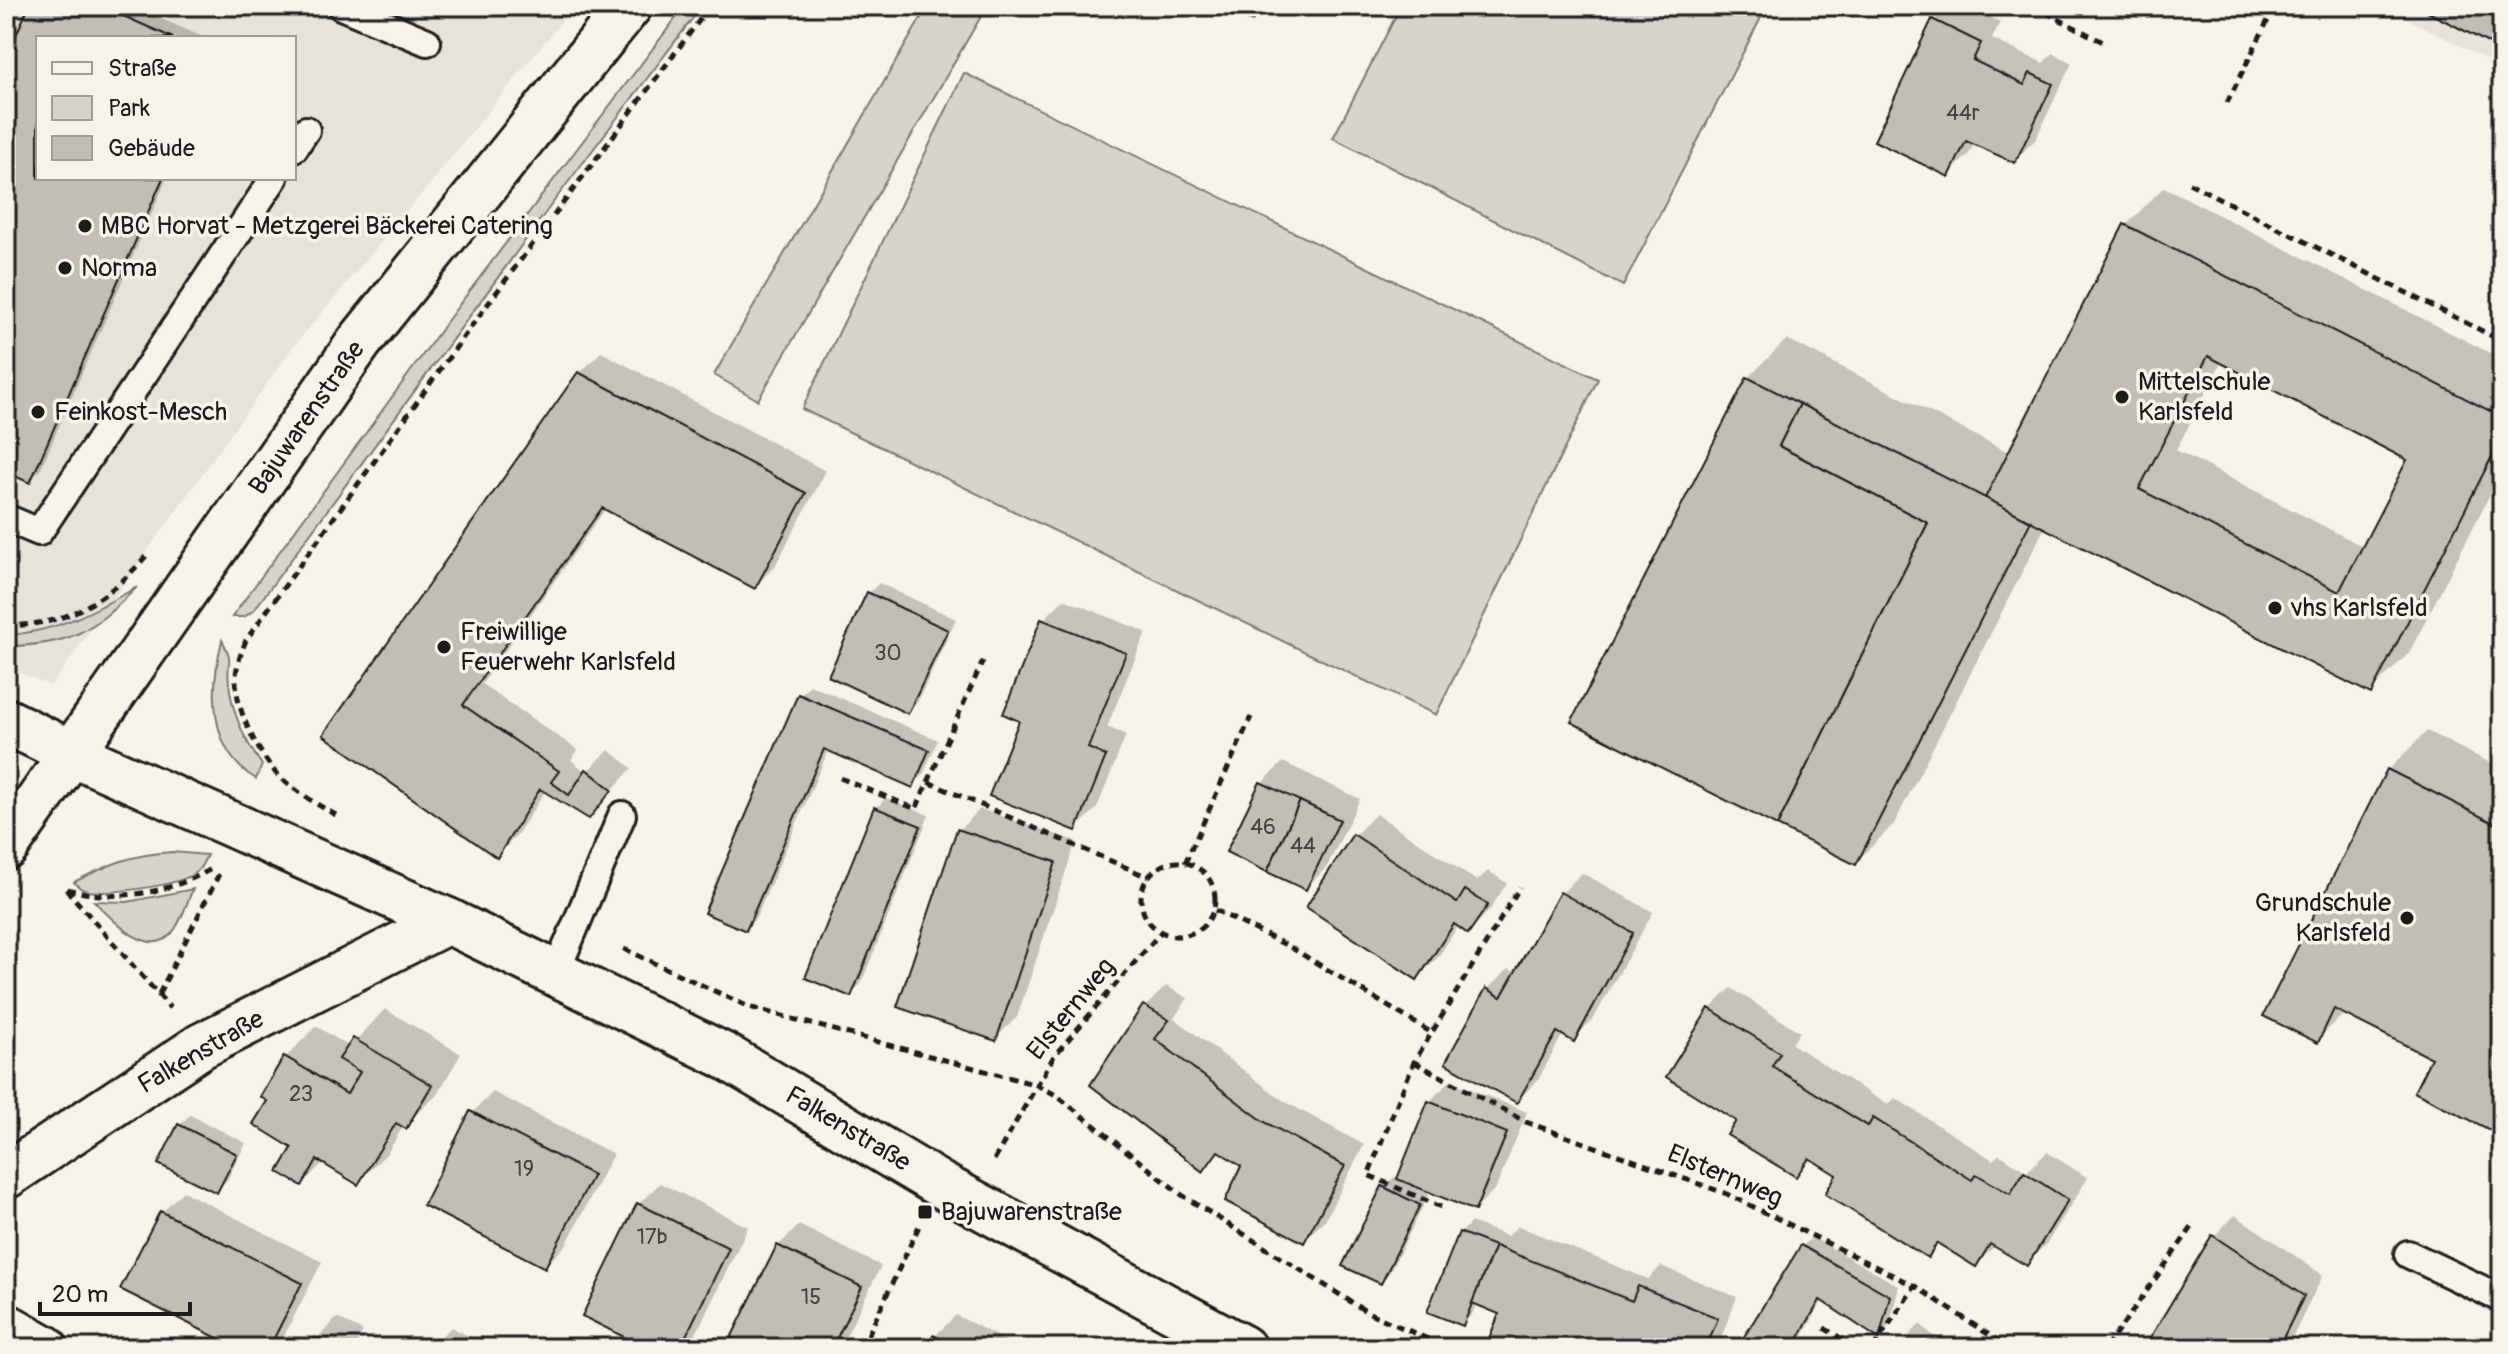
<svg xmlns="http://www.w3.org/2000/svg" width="2508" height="1354" viewBox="0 0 2508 1354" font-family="Pangolin,sans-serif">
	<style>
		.built { fill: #e6e3d9; fill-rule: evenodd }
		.green { fill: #d7d3cb; stroke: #7a7874; stroke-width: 2 }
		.shadow { fill: #0003; fill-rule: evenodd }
		.building { fill: #c0beb5; stroke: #1c1c1c; stroke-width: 2; fill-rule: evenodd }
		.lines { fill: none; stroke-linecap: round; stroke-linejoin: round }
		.service-casing { stroke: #1c1c1c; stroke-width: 32 }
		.minor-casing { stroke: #1c1c1c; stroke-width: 50 }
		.secondary-casing { stroke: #1c1c1c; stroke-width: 50 }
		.path { stroke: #1c1c1c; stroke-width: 5; stroke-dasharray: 8 6; stroke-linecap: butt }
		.service { stroke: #f7f3e8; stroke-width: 26 }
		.minor { stroke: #f7f3e8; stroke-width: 44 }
		.secondary { stroke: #f7f3e8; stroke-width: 44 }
		.poi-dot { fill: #1c1c1c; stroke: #f7f3e8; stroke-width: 3 }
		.labels { text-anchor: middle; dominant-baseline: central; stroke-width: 7; stroke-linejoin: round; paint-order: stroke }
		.number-label { font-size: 22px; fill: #454442 }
		.poi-label { font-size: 26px; fill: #1c1c1c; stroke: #f7f3e8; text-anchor: start }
		.street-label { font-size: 26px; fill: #1c1c1c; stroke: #f7f3e8 }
	</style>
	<rect width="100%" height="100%" fill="#f7f3e8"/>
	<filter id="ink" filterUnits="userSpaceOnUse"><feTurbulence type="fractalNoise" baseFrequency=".0125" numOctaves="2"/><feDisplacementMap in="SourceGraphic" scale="16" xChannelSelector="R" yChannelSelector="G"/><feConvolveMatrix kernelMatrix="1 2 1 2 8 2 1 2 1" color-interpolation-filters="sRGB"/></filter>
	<g filter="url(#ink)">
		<g class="built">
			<path d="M 6,6 L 574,6 L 425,190 L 293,347 L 51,686 L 6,667 ZM 38,38 L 294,38 L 294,178 L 38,178 Z"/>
			<path d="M 2382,6 L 2502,6 L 2502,67 Z"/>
		</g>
		<g class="green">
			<path d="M 685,6 L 702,6 L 554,201 L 254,610 L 244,617 L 232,617 L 456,309 Z"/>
			<path d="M 928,6 L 987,6 L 758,400 L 714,375 Z"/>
			<path d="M 1220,6 L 1260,6 L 1252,22 Z"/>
			<path d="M 1401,6 L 1767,6 L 1623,286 L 1333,138 Z"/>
			<path d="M 964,73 L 1598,379 L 1436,715 L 802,409 Z"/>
			<path d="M 137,587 C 93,631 70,646 6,646 L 6,635 C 55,633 96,610 137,587 Z"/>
			<path d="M 222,640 C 235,664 226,660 229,683 C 232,713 244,740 262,765 L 256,779 C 208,751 210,689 222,640 Z"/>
			<path d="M 172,852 L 207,855 C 203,863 200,871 192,875 C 173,886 104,896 84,890 C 79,888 77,885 74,882 C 112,863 130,855 172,852 Z"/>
			<path d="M 193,889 C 187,902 183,917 175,929 C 152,965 111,918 94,901 L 127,902 Z"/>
		</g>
		<g class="shadow">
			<path d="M 31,6 L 133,6 L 205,38 L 38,38 L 38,178 L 167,178 L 40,470 L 30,480 L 6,470 L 6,62 Z"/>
			<path d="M 1949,6 L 1968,6 L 2000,22 L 1992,39 L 2043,63 L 2053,53 L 2072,63 L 2035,140 L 2014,161 L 1975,142 L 1969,154 L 1948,175 L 1934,21 Z"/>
			<path d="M 2164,187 L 2502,359 L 2502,471 L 2409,653 L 2371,691 L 2045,527 L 1894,824 L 1855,863 L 1748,378 L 1787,339 L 2010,453 L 2125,226 ZM 2222,361 L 2410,459 L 2364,547 L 2176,450 Z"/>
			<path d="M 601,352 L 826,471 L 775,566 L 754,587 L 606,508 L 482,684 L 578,750 L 571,760 L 586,772 L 609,750 L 632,768 L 588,817 L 546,790 L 517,835 L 497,856 L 326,734 L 580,373 Z"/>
			<path d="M 879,583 L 956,619 L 918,701 L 908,711 L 869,593 Z"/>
			<path d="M 1064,599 L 1146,632 L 1107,727 L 1126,735 L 1097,808 L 1076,829 L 1021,719 L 1043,620 Z"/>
			<path d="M 810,685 L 938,740 L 923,775 L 913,785 L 829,749 L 756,918 L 745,929 L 800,695 Z"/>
			<path d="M 2427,731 L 2502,769 L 2502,1135 L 2434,1057 L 2345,1013 L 2317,1040 L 2388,770 Z"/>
			<path d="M 1283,762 L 1360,799 L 1327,867 L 1306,888 L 1262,783 Z"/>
			<path d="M 886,798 L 929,815 L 861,984 L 850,995 L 876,808 Z"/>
			<path d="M 980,809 L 1076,841 L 1017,1017 L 996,1038 L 959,830 Z"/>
			<path d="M 1376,814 L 1477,881 L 1488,871 L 1507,883 L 1489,911 L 1468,932 L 1459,925 L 1438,957 L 1417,978 L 1355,835 Z"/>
			<path d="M 1582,873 L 1653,912 L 1594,1018 L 1573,1039 L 1563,1034 L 1538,1080 L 1517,1101 L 1487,990 L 1508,969 L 1517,973 L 1561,894 Z"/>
			<path d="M 1166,986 L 1188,998 L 1174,1018 L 1284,1101 L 1364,1145 L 1325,1220 L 1304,1241 L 1243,1165 L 1221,1151 L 1203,1169 L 1093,1085 L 1145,1007 Z"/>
			<path d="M 1731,988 L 1800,1032 L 1792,1044 L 1888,1105 L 1895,1098 L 1993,1160 L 1999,1154 L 2027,1172 L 2047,1152 L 2088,1178 L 2047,1243 L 2026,1264 L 1996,1245 L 1975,1265 L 1940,1242 L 1928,1255 L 1839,1174 L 1813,1158 L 1796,1175 L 1739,1120 L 1710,1009 Z"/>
			<path d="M 385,1009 L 461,1054 L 436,1096 L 404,1125 L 388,1152 L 358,1182 L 324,1162 L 302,1184 L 295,1147 L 270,1100 L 263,1096 L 286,1057 L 316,1026 L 350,1047 Z"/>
			<path d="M 1450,1081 L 1527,1112 L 1496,1188 L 1475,1209 L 1422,1187 L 1420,1190 L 1429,1194 L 1390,1272 L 1380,1282 L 1384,1187 L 1394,1177 L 1399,1180 L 1429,1102 Z"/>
			<path d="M 493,1092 L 613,1154 L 566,1245 L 545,1266 L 472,1113 Z"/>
			<path d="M 190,1115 L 246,1143 L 227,1180 L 217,1190 L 179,1126 Z"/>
			<path d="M 660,1183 L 748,1227 L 694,1338 L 684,1348 L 651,1348 L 639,1204 Z"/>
			<path d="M 183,1191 L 322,1262 L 283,1338 L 273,1348 L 242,1348 L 162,1212 Z"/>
			<path d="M 2235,1215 L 2323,1275 L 2294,1334 L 2280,1348 L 2255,1346 L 2254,1348 L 2146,1348 L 2214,1236 Z"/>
			<path d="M 1471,1222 L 1507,1236 L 1518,1226 L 1648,1279 L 1661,1266 L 1737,1297 L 1717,1348 L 1510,1348 L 1502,1313 L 1477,1303 L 1472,1314 L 1462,1324 L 1429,1311 L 1461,1233 Z"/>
			<path d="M 799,1225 L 881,1266 L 840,1348 L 728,1348 L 778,1246 Z"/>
			<path d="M 1812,1237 L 1899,1286 L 1889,1326 L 1879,1336 L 1823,1300 L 1796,1348 L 1739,1348 L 1802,1247 Z"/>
			<path d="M 956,1315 L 1020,1348 L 929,1348 L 935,1336 Z"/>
			<path d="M 337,1318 L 363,1331 L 355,1347 L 358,1348 L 312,1348 L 316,1339 Z"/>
			<path d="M 1920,1324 L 1947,1348 L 1897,1348 Z"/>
			<path d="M 451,1327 L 493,1348 L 429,1348 Z"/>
		</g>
		<g class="building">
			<path d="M 29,6 L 101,6 L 173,38 L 38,38 L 38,178 L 163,178 L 30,483 L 6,472 L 6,57 Z"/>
			<path d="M 2416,6 L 2502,6 L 2502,50 Z"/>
			<path d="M 1932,19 L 1981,43 L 1973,60 L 2024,85 L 2030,73 L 2053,84 L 2015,163 L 1966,141 L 1949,177 L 1874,141 Z"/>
			<path d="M 2124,224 L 2502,417 L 2502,437 L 2371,694 L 1985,498 ZM 2208,356 L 2407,460 L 2339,592 L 2139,489 Z"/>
			<path d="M 578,372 L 806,493 L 755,589 L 602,508 L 463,705 L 559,771 L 551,782 L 569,795 L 586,769 L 612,790 L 589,819 L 540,789 L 497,858 L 323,735 Z"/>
			<path d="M 1747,377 L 1800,404 L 1779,446 L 1928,523 L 1777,826 L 1571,722 Z"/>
			<path d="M 1800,404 L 2031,521 L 1856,865 L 1777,826 L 1928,523 L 1779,446 Z"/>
			<path d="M 867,592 L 948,630 L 908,714 L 828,676 Z"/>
			<path d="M 1041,619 L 1126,653 L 1088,748 L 1106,756 L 1076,831 L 989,796 L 1019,721 L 1003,714 Z"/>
			<path d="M 798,694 L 929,750 L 913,788 L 824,749 L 746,931 L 704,913 Z"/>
			<path d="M 2387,769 L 2502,827 L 2502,1136 L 2414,1092 L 2431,1058 L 2334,1009 L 2318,1043 L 2263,1016 Z"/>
			<path d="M 1260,782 L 1300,801 L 1267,872 L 1226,852 Z"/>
			<path d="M 1300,801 L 1340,820 L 1306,890 L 1267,872 Z"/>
			<path d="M 874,807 L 921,826 L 851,997 L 805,978 Z"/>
			<path d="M 957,829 L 1056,862 L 996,1041 L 897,1007 Z"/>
			<path d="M 1353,834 L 1457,903 L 1465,890 L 1488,905 L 1468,934 L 1454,924 L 1417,980 L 1306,907 Z"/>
			<path d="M 1560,892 L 1633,933 L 1574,1042 L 1557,1032 L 1517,1103 L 1445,1063 L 1486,988 L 1501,997 Z"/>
			<path d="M 1143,1005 L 1169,1020 L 1155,1039 L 1263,1121 L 1345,1166 L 1304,1243 L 1225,1201 L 1241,1166 L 1218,1151 L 1203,1172 L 1090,1085 Z"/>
			<path d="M 1709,1008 L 1780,1053 L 1772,1066 L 1868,1126 L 1873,1118 L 1972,1180 L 1976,1174 L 2010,1194 L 2024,1172 L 2068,1200 L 2027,1266 L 1990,1244 L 1976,1267 L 1937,1243 L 1928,1258 L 1825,1194 L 1836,1175 L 1809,1158 L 1796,1177 L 1727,1135 L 1736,1121 L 1666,1077 Z"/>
			<path d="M 353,1038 L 432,1085 L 406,1129 L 396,1123 L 358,1185 L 317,1160 L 302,1186 L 278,1172 L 292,1148 L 253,1124 L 267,1101 L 260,1097 L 284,1056 L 347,1094 L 360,1072 L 339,1059 Z"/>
			<path d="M 1428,1101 L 1507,1133 L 1475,1211 L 1397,1179 Z"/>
			<path d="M 470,1111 L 593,1175 L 545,1268 L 423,1205 Z"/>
			<path d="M 178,1124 L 237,1154 L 217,1193 L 158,1164 Z"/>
			<path d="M 1382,1186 L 1420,1205 L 1381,1284 L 1342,1266 Z"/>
			<path d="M 637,1203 L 729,1248 L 680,1348 L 646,1348 L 582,1316 Z"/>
			<path d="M 160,1211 L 302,1283 L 269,1348 L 237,1348 L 120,1289 Z"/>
			<path d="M 1459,1232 L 1495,1246 L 1463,1326 L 1427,1312 Z"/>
			<path d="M 2212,1235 L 2304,1296 L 2278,1348 L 2255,1348 L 2246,1343 L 2244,1348 L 2144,1348 Z"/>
			<path d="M 777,1245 L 862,1287 L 832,1348 L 726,1348 Z"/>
			<path d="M 1801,1245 L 1890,1296 L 1879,1339 L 1820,1300 L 1793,1348 L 1737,1348 Z"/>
			<path d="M 1495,1246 L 1632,1301 L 1638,1286 L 1718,1318 L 1706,1348 L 1504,1348 L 1488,1341 L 1499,1314 L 1472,1303 Z"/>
			<path d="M 933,1335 L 959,1348 L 927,1348 Z"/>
			<path d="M 315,1338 L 335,1348 L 309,1348 Z"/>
		</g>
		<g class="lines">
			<defs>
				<g id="service">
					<path d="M 341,6 L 427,42"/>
					<path d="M 294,148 L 306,130"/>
					<path d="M 6,518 L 39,532 L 274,178"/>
					<path d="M 556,972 L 622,815"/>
					<path d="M 2408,1254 L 2502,1299"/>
				</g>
				<g id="minor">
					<path d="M 6,721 L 71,753 L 448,921 L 725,1056 L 939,1184 L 1243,1348"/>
					<path d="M 6,1176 L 201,1046 L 448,921"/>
					<path d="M 6,1326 L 45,1348"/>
				</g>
				<path id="secondary" d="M 6,847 L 360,341 L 629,6"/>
			</defs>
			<use href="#service" class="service-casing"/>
			<use href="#minor" class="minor-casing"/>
			<use href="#secondary" class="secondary-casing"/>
			<g class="path">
				<path d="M 2033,6 L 2107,44"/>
				<path d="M 2227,103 L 2275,6"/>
				<path d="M 2189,183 L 2502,341"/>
				<path d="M 6,627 C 20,625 36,624 50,621 C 88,611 122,585 147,555"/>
				<path d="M 840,778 L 916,809 L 928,782 L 1148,877"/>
				<path d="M 928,782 L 983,661"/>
				<path d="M 336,815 C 319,806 287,786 275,772 C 256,748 237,713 236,682 C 235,668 241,654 246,640 L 470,328 L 710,6"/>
				<circle cx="1178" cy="899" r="37"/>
				<path d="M 1185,863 L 1251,717"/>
				<path d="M 66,889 L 170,1008"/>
				<path d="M 67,889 C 115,903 169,893 211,869"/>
				<path d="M 1215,910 L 1290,947 L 1432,1033"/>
				<path d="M 624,949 L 749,1007 L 1037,1085 L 1056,1095 L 1182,1195 L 1367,1312 L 1448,1348"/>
				<path d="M 159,994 L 221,870"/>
				<path d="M 1414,1062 L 1526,1122 L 1727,1194 L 1915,1286 L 2009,1348"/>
				<path d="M 994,1160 L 1054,1056 L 1161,932"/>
				<path d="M 1441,1207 L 1368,1175 L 1414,1062 L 1520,887"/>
				<path d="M 1824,1328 L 1857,1348"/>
				<path d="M 862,1348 L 919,1226"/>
				<path d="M 1873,1348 L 1915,1286"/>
				<path d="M 2106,1348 L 2195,1223"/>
			</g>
			<use href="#service" class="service"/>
			<use href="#minor" class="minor"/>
			<use href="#secondary" class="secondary"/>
		</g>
	</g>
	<g class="poi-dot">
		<circle cx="85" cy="226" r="8"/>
		<circle cx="65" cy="268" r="8"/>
		<circle cx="2122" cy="397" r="8"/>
		<circle cx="38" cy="412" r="8"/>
		<circle cx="2275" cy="608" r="8"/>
		<circle cx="444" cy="647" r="8"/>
		<circle cx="2407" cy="918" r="8"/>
		<rect x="917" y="1204" width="16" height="16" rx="4"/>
	</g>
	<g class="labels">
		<g class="number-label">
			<text x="1963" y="113">44r</text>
			<text x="888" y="653">30</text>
			<text x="1263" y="827">46</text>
			<text x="1303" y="846">44</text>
			<text x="301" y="1094">23</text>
			<text x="524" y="1169">19</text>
			<text x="652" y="1237">17b</text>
			<text x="811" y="1297">15</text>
		</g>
		<g class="poi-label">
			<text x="101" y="226">MBC Horvat - Metzgerei Bäckerei Catering</text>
			<text x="81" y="268">Norma</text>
			<text x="2138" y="382">Mittelschule<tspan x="2138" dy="30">Karlsfeld</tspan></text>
			<text x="54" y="412">Feinkost-Mesch</text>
			<text x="2291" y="608">vhs Karlsfeld</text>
			<text x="460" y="632">Freiwillige<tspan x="460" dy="30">Feuerwehr Karlsfeld</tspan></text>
			<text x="2391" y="903" text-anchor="end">Grundschule<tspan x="2391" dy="30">Karlsfeld</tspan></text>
			<text x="941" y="1212">Bajuwarenstraße</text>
		</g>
		<g class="street-label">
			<text transform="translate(307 418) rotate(-55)">Bajuwarenstraße</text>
			<text transform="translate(1071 1009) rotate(-51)">Elsternweg</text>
			<text transform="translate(201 1052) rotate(-30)">Falkenstraße</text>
			<text transform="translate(848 1129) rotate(31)">Falkenstraße</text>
			<text transform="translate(1725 1176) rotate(23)">Elsternweg</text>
		</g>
	</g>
	<rect width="2508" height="1354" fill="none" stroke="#f7f3e8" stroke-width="32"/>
	<rect x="16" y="16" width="2476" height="1322" fill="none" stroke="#1c1c1c" stroke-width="3" filter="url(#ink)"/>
	<rect x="36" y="36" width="260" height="144" fill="#f7f3e8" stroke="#9f9d96" stroke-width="2"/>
	<rect x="52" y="62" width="40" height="12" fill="#f7f3e8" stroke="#9f9d96" stroke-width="2"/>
	<text x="108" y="76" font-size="24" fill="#1c1c1c">Straße</text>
	<rect x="52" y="96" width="40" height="24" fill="#d7d3cb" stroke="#9f9d96" stroke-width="2"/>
	<text x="108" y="116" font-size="24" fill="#1c1c1c">Park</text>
	<rect x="52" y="136" width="40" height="24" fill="#c0beb5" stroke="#9f9d96" stroke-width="2"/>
	<text x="108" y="156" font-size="24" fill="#1c1c1c">Gebäude</text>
	<path d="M40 1302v12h150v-12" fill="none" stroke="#1c1c1c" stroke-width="4"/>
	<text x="52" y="1302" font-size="24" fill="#1c1c1c" stroke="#f7f3e8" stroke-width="6" paint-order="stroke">20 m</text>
</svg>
